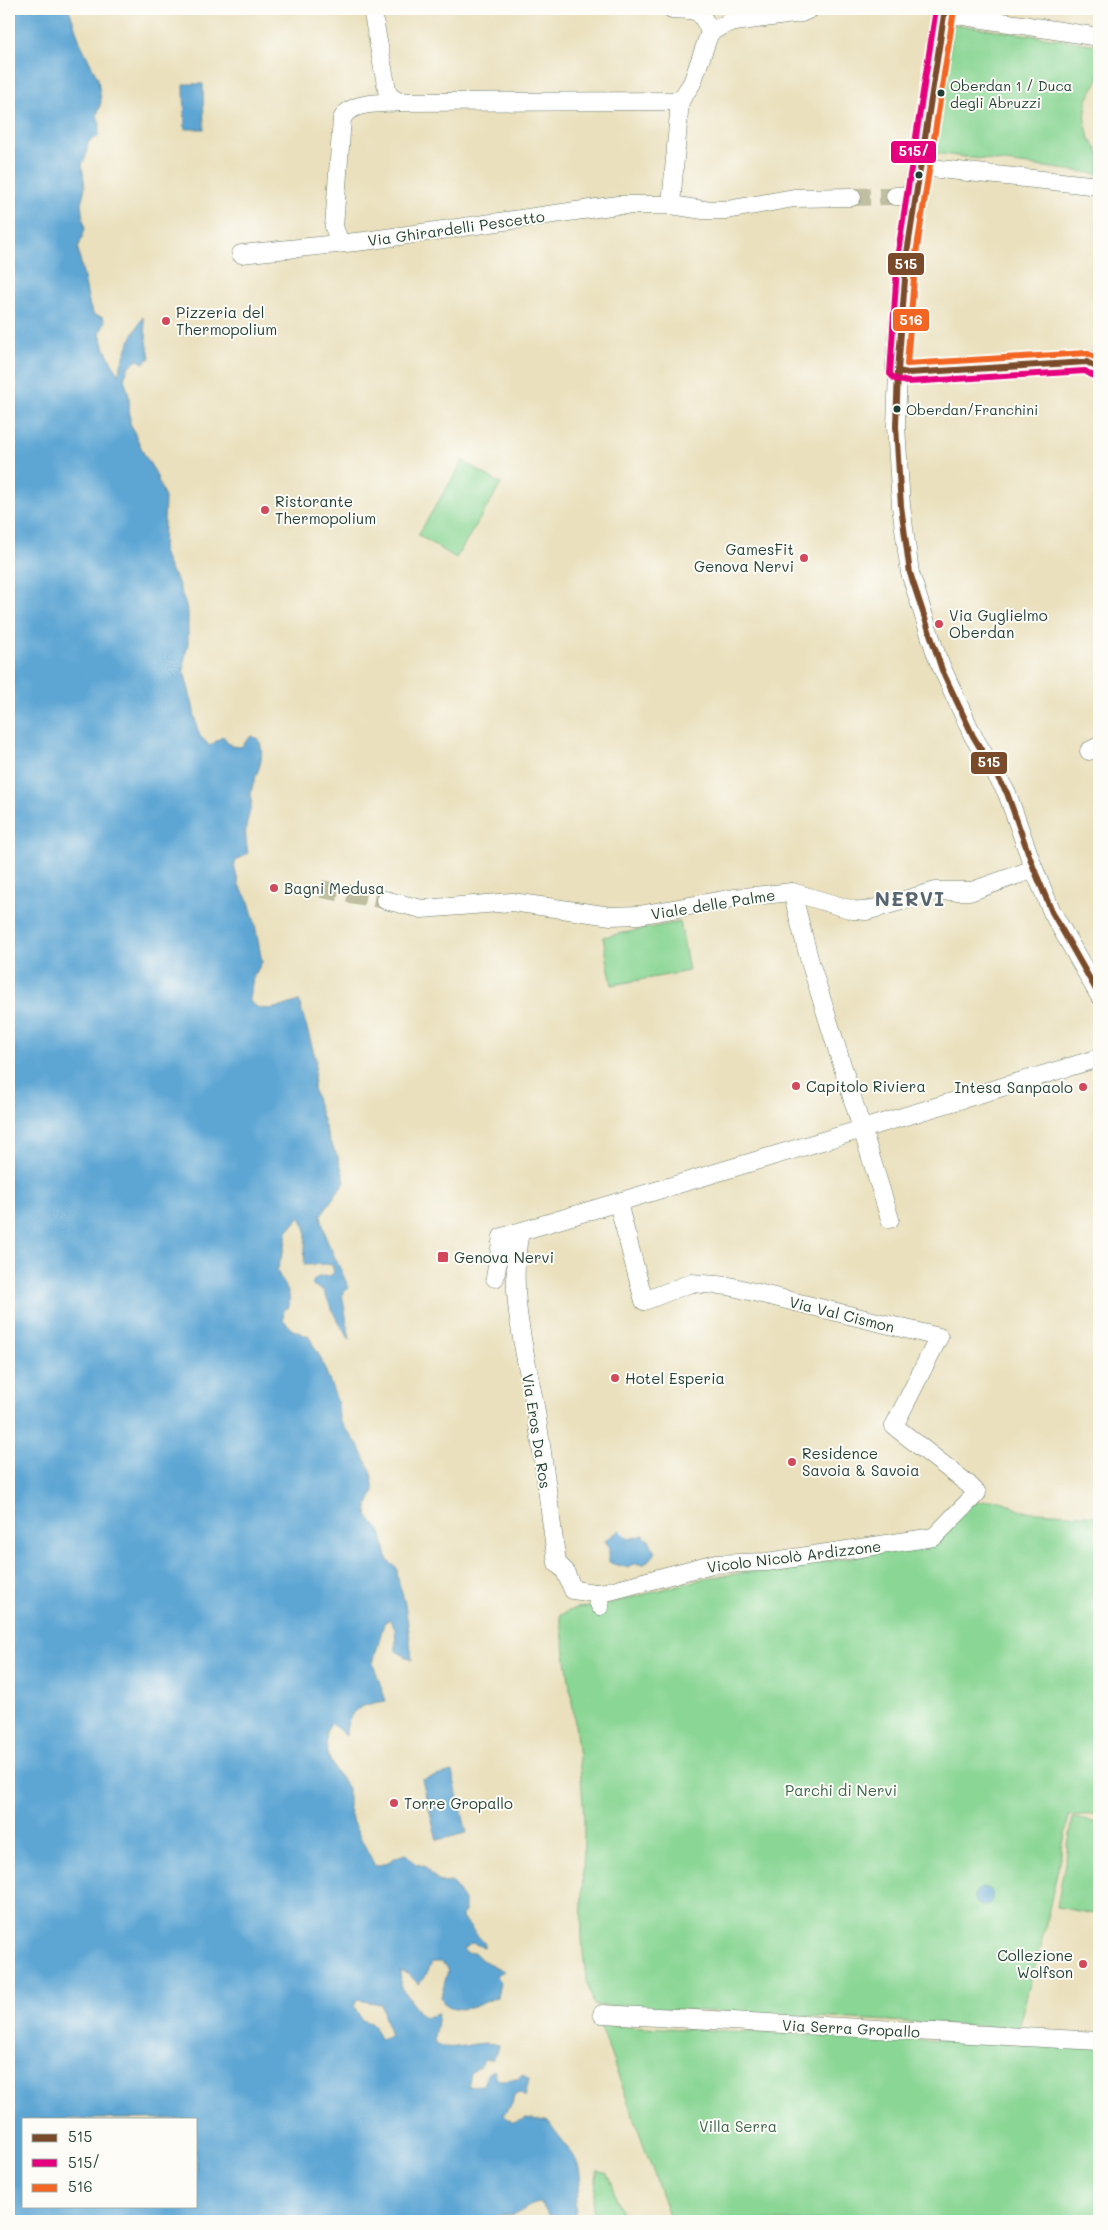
<svg xmlns="http://www.w3.org/2000/svg" width="1108" height="2230" viewBox="0 0 1108 2230" font-family="Mali,sans-serif">
	<style>
		.green { fill: #8ad694; stroke: #548a64 }
		.water { fill: #5da6d4; stroke: #3e7284; fill-rule: evenodd }
		.lines { fill: none; stroke-linecap: round; stroke-linejoin: round }
		.street-tunnel { stroke: #c1bfa2; stroke-width: 18; stroke-dasharray: 18 9; stroke-linecap: butt }
		.street-casing { stroke: #667664; stroke-width: 19 }
		.secondary-casing { stroke: #667664; stroke-width: 26 }
		.street { stroke: #fff; stroke-width: 18 }
		.secondary { stroke: #fce5cf; stroke-width: 24 }
		.bus-1-casing { stroke: #fdfcf7; stroke-width: 10 }
		.bus-2-casing { stroke: #fdfcf7; stroke-width: 10 }
		.bus-3-casing { stroke: #fdfcf7; stroke-width: 10 }
		.bus-1 { stroke: #7a4b2a; stroke-width: 6 }
		.bus-2 { stroke: #e5007d; stroke-width: 6 }
		.bus-3 { stroke: #f26522; stroke-width: 6 }
		.bus-dot { fill: #1f3d34; stroke: #fdfcf7; stroke-width: 2 }
		.poi-dot { fill: #d1495b; stroke: #fdfcf7; stroke-width: 2 }
		.labels { text-anchor: middle; dominant-baseline: central; stroke-width: 4; stroke-linejoin: round; paint-order: stroke }
		.bus-label { font-size: 14px; fill: #1f3d34; stroke: #fdfcf7; text-anchor: start }
		.street-label { font-size: 15px; fill: #1f3d34; stroke: #fdfcf7 }
		.poi-label { font-size: 15px; fill: #1f3d34; stroke: #fdfcf7; text-anchor: start }
		.park-label { font-size: 15px; fill: #3a634c; stroke: #fdfcf7 }
		.district-label { font-size: 20px; font-weight: bold; letter-spacing: 1px; fill: #586672; stroke: #fdfcf7 }
		.line-badge { stroke: #fdfcf7; stroke-width: 2 }
		.badge-label { font-size: 14px; text-anchor: middle; font-weight: bold; fill: #fff }
	</style>
	<rect width="100%" height="100%" fill="#fdfcf7"/>
	<filter id="ink" filterUnits="userSpaceOnUse"><feTurbulence type="fractalNoise" baseFrequency=".02" numOctaves="2"/><feDisplacementMap in="SourceGraphic" scale="10" xChannelSelector="R" yChannelSelector="G"/><feConvolveMatrix kernelMatrix="1 2 1 2 8 2 1 2 1" color-interpolation-filters="sRGB"/></filter>
	<filter id="wash" filterUnits="userSpaceOnUse"><feTurbulence type="fractalNoise" baseFrequency=".0096" numOctaves="4" result="noise"/><feDisplacementMap in="SourceGraphic" scale="20" xChannelSelector="R" yChannelSelector="G"/><feGaussianBlur stdDeviation="1.12" result="paint"/><feColorMatrix in="noise" values="0 0 0 0 0 0 0 0 0 0 0 0 0 0 0 0 0 1.4 0 .05"/><feComposite in="paint" operator="in"/></filter>
	<g filter="url(#wash)">
		<rect width="100%" height="100%" fill="#eae0bd"/>
		<g class="green">
			<path d="M 953,24 L 1099,45 L 1099,77 L 1087,100 L 1085,121 L 1089,138 L 1099,152 L 1099,174 L 934,153 Z"/>
			<path d="M 463,461 L 501,484 L 456,558 L 418,535 Z"/>
			<path d="M 680,922 L 689,971 L 612,985 L 603,937 Z"/>
			<path d="M 990,1500 L 1000,1500 L 1022,1511 L 1099,1516 L 1099,1814 L 1069,1816 L 1045,1928 L 1018,2028 L 594,2005 C 571,1940 588,1871 583,1804 C 579,1741 568,1678 560,1615 L 576,1608 L 600,1606 L 705,1578 L 830,1561 L 930,1544 L 967,1505 Z"/>
			<path d="M 1073,1818 L 1099,1823 L 1099,1915 L 1057,1907 Z"/>
			<path d="M 600,2025 L 1099,2048 L 1099,2221 L 671,2221 Z"/>
			<path d="M 597,2170 L 607,2173 L 625,2221 L 592,2221 Z"/>
		</g>
		<g class="water">
			<path d="M 9,9 L 69,9 L 80,42 L 98,79 L 101,102 L 97,115 L 100,124 L 98,137 C 80,143 92,151 82,164 L 85,187 L 81,204 L 85,229 L 78,249 L 90,307 L 94,315 L 103,317 L 105,321 L 100,333 L 105,349 L 118,374 L 129,342 L 143,317 L 150,358 L 143,363 L 138,360 L 129,366 L 124,378 L 129,396 L 130,423 L 144,454 L 155,472 L 165,498 L 163,552 L 170,570 L 177,580 L 188,612 L 188,644 L 184,662 L 184,671 L 193,706 L 197,728 L 200,736 L 210,746 L 223,736 L 231,746 L 241,747 L 251,736 L 259,739 C 266,760 257,770 252,788 C 250,794 252,801 251,807 C 245,829 244,830 248,853 L 236,861 L 234,865 L 239,885 L 249,902 L 254,919 L 262,962 L 253,978 L 249,1000 C 259,1016 284,1006 299,1001 L 316,1060 L 313,1088 L 329,1140 L 338,1157 L 345,1181 L 321,1215 L 326,1238 L 349,1288 L 342,1293 L 350,1340 L 336,1318 L 323,1290 L 312,1285 C 314,1276 322,1276 330,1276 L 334,1272 L 332,1265 L 324,1264 L 304,1265 L 306,1230 L 300,1217 L 287,1232 L 285,1246 L 277,1271 C 284,1286 291,1288 289,1307 L 284,1310 L 283,1319 L 291,1329 L 309,1337 L 321,1359 L 338,1403 L 339,1420 L 359,1446 L 371,1471 L 374,1491 L 368,1505 L 367,1516 L 381,1532 L 388,1561 L 397,1568 C 397,1581 402,1591 405,1604 C 408,1622 410,1641 412,1660 L 396,1651 L 395,1628 L 390,1619 L 384,1623 L 373,1663 L 386,1701 C 363,1704 346,1709 346,1736 L 331,1723 L 326,1732 L 327,1754 L 336,1772 L 348,1788 L 348,1806 L 353,1823 L 375,1866 C 390,1864 392,1857 406,1854 L 416,1864 L 424,1866 L 440,1883 L 452,1882 L 465,1902 L 465,1912 L 462,1915 L 462,1918 L 485,1944 L 484,1947 L 472,1943 L 464,1949 L 465,1952 L 475,1953 L 482,1960 L 504,1971 L 497,1975 L 500,1983 L 497,1997 C 477,2005 465,2015 444,2004 L 441,1997 L 448,1970 L 442,1962 L 432,1962 L 424,1979 L 418,1984 L 408,1973 L 400,1971 L 401,1986 L 420,2014 L 426,2017 L 438,2014 L 434,2039 L 436,2045 C 458,2053 476,2038 499,2045 L 498,2050 L 492,2059 L 484,2059 L 479,2067 L 471,2073 L 468,2086 L 483,2085 L 487,2074 L 494,2070 L 498,2080 L 518,2079 L 522,2074 L 529,2079 L 525,2097 L 520,2093 L 514,2095 L 512,2104 L 504,2115 L 513,2123 L 527,2118 L 549,2122 C 567,2151 592,2163 574,2202 L 576,2210 L 572,2221 L 554,2221 L 540,2203 C 522,2206 524,2216 501,2215 L 496,2221 L 9,2221 ZM 357,2000 L 381,2004 L 390,2036 L 380,2039 L 373,2024 L 362,2020 L 354,2007 ZM 24,2119 L 196,2119 L 196,2206 L 24,2206 Z"/>
			<path d="M 184,84 L 203,84 L 204,129 L 185,129 Z"/>
			<path d="M 620,1530 L 629,1539 L 644,1535 L 646,1539 L 649,1539 L 655,1553 L 645,1564 L 633,1564 L 628,1568 C 621,1565 616,1566 609,1562 L 609,1546 L 605,1541 Z"/>
			<path d="M 452,1772 L 467,1833 L 437,1840 L 422,1780 Z"/>
			<circle cx="984" cy="1897" r="9"/>
		</g>
	</g>
	<g filter="url(#ink)">
		<g class="lines">
			<g class="street-tunnel">
				<path d="M 852,197 L 895,196"/>
				<path d="M 321,889 L 385,900"/>
			</g>
			<defs>
				<g id="street">
					<path d="M 372,9 L 388,95 L 399,102 L 680,101"/>
					<path d="M 945,13 L 1099,37"/>
					<path d="M 710,32 L 728,23 L 801,13 L 810,9"/>
					<path d="M 921,167 L 1099,186"/>
					<path d="M 895,196 L 916,196"/>
					<path d="M 671,205 L 680,101 L 692,83 L 710,32 C 700,7 697,11 672,9"/>
					<path d="M 340,243 L 334,227 L 342,119 C 350,101 381,104 399,102"/>
					<path d="M 241,254 L 365,241 L 618,205 L 671,205 L 703,210 L 727,210 L 794,198 L 852,197"/>
					<path d="M 898,371 L 896,426 L 901,506 L 910,573 L 937,657 L 973,736 L 1007,793 L 1034,869 L 1052,912 L 1099,995"/>
					<path d="M 1089,751 L 1099,746"/>
					<path d="M 792,892 L 810,962 L 890,1219"/>
					<path d="M 385,900 L 422,909 L 512,902 L 611,916 L 639,915 L 734,898 L 792,892 L 853,910 L 866,911 L 936,891 L 972,891 L 1034,869"/>
					<path d="M 520,1232 C 507,1293 526,1353 536,1412 C 544,1462 550,1513 557,1563 L 565,1571 L 573,1590 L 595,1593 L 600,1606"/>
					<path d="M 495,1278 L 502,1237 L 1099,1058"/>
					<path d="M 595,1593 L 606,1592 L 712,1564 L 767,1562 L 934,1537 L 977,1493 L 968,1484 L 894,1426 L 939,1337 L 729,1286 L 691,1283 L 644,1301 L 618,1203"/>
					<path d="M 602,2014 L 1099,2041"/>
				</g>
				<path id="secondary" d="M 945,9 L 907,253 L 898,371 L 908,373 L 1087,362 L 1099,369"/>
			</defs>
			<use href="#street" class="street-casing"/>
			<use href="#secondary" class="secondary-casing"/>
			<use href="#street" class="street"/>
			<use href="#secondary" class="secondary"/>
			<defs>
				<g id="bus-1">
					<path d="M 945,9 L 907,253 L 898,371 L 896,426 L 901,506 L 910,573 L 942,670 L 973,736 L 1007,793 L 1034,869 L 1052,912 L 1099,995"/>
					<path d="M 898,371 L 908,373 L 1087,362 L 1099,369"/>
				</g>
				<path id="bus-2" d="M 936,9 L 898,252 L 890,374 L 895,379 L 908,382 L 1085,371 L 1095,377"/>
				<path id="bus-3" d="M 954,10 L 916,254 L 907,364 L 1086,353 L 1099,359"/>
			</defs>
			<use href="#bus-1" class="bus-1-casing"/>
			<use href="#bus-2" class="bus-2-casing"/>
			<use href="#bus-3" class="bus-3-casing"/>
			<use href="#bus-1" class="bus-1"/>
			<use href="#bus-2" class="bus-2"/>
			<use href="#bus-3" class="bus-3"/>
		</g>
	</g>
	<g class="bus-dot">
		<circle cx="941" cy="93" r="4.5"/>
		<circle cx="919" cy="175" r="4.5"/>
		<circle cx="897" cy="409" r="4.5"/>
	</g>
	<g class="poi-dot">
		<circle cx="166" cy="321" r="5"/>
		<circle cx="265" cy="510" r="5"/>
		<circle cx="804" cy="558" r="5"/>
		<circle cx="939" cy="624" r="5"/>
		<circle cx="274" cy="888" r="5"/>
		<circle cx="796" cy="1086" r="5"/>
		<circle cx="1083" cy="1087" r="5"/>
		<rect x="437" y="1251" width="12" height="12" rx="2.5"/>
		<circle cx="615" cy="1378" r="5"/>
		<circle cx="792" cy="1462" r="5"/>
		<circle cx="394" cy="1803" r="5"/>
		<circle cx="1083" cy="1964" r="5"/>
	</g>
	<g class="labels">
		<g class="bus-label">
			<text x="950" y="85">Oberdan 1 / Duca<tspan x="950" dy="17">degli Abruzzi</tspan></text>
			<text x="906" y="409">Oberdan/Franchini</text>
		</g>
		<g class="street-label">
			<text transform="translate(456 228) rotate(-8)">Via Ghirardelli Pescetto</text>
			<text transform="translate(713 904) rotate(-9)">Viale delle Palme</text>
			<text transform="translate(842 1314) rotate(14)">Via Val Cismon</text>
			<text transform="translate(537 1431) rotate(81)">Via Eros Da Ros</text>
			<text transform="translate(794 1556) rotate(-7)">Vicolo Nicolò Ardizzone</text>
			<text transform="translate(851 2028) rotate(3)">Via Serra Gropallo</text>
		</g>
		<g class="poi-label">
			<text x="176" y="312">Pizzeria del<tspan x="176" dy="17">Thermopolium</tspan></text>
			<text x="275" y="501">Ristorante<tspan x="275" dy="17">Thermopolium</tspan></text>
			<text x="794" y="549" text-anchor="end">GamesFit<tspan x="794" dy="17">Genova Nervi</tspan></text>
			<text x="949" y="615">Via Guglielmo<tspan x="949" dy="17">Oberdan</tspan></text>
			<text x="284" y="888">Bagni Medusa</text>
			<text x="806" y="1086">Capitolo Riviera</text>
			<text x="1073" y="1087" text-anchor="end">Intesa Sanpaolo</text>
			<text x="454" y="1257">Genova Nervi</text>
			<text x="625" y="1378">Hotel Esperia</text>
			<text x="802" y="1453">Residence<tspan x="802" dy="17">Savoia &amp; Savoia</tspan></text>
			<text x="404" y="1803">Torre Gropallo</text>
			<text x="1073" y="1955" text-anchor="end">Collezione<tspan x="1073" dy="17">Wolfson</tspan></text>
		</g>
		<g class="park-label">
			<text x="841" y="1790">Parchi di Nervi</text>
			<text x="738" y="2126">Villa Serra</text>
		</g>
		<g class="district-label">
			<text x="910" y="898">NERVI</text>
		</g>
	</g>
	<g class="line-badge">
		<rect x="890" y="140" width="47" height="24" rx="5" fill="#e5007d"/>
		<rect x="887" y="252" width="38" height="24" rx="5" fill="#7a4b2a"/>
		<rect x="892" y="308" width="38" height="24" rx="5" fill="#f26522"/>
		<rect x="970" y="751" width="38" height="24" rx="5" fill="#7a4b2a"/>
	</g>
	<g class="badge-label">
		<text x="914" y="156">515/</text>
		<text x="906" y="269">515</text>
		<text x="911" y="325">516</text>
		<text x="989" y="767">515</text>
	</g>
	<rect width="1108" height="2230" fill="none" stroke="#fdfcf7" stroke-width="30"/>
	<rect x="22" y="2118" width="175" height="90" fill="#fdfcf7" stroke="#a4b0a9"/>
	<rect x="32" y="2134" width="25" height="8" fill="#7a4b2a" stroke="#a4b0a9"/>
	<text x="68" y="2142" font-size="15" fill="#1f3d34">515</text>
	<rect x="32" y="2159" width="25" height="8" fill="#e5007d" stroke="#a4b0a9"/>
	<text x="68" y="2168" font-size="15" fill="#1f3d34">515/</text>
	<rect x="32" y="2184" width="25" height="8" fill="#f26522" stroke="#a4b0a9"/>
	<text x="68" y="2192" font-size="15" fill="#1f3d34">516</text>
</svg>
